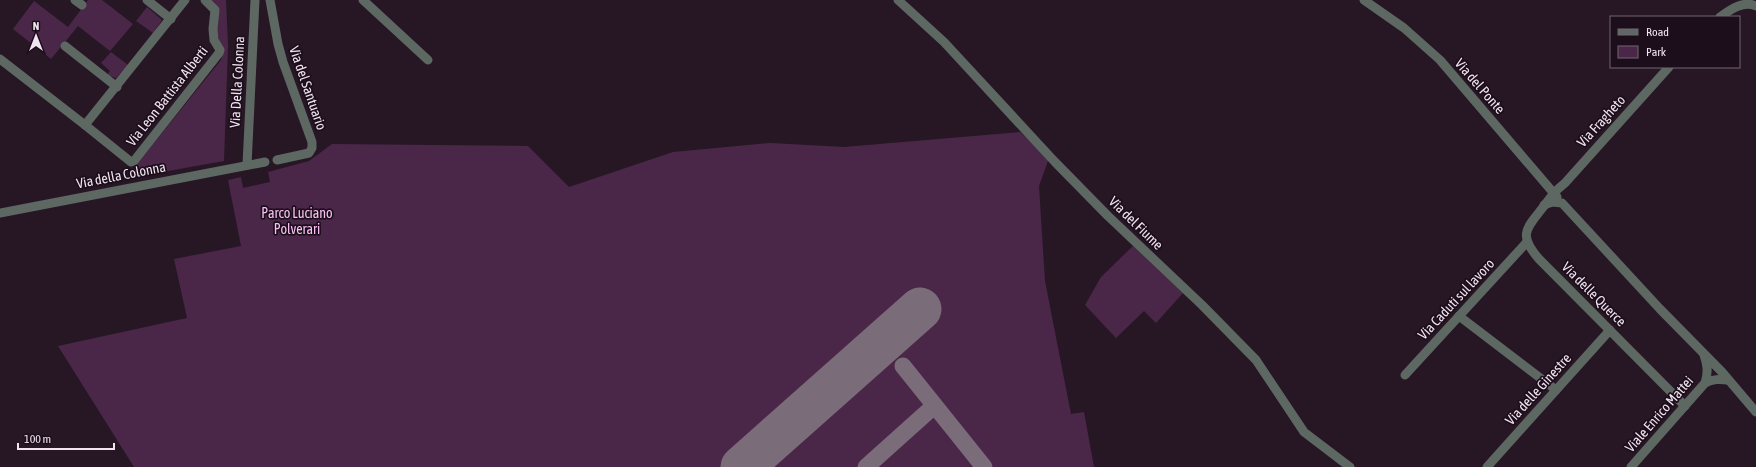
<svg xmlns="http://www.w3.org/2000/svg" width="1756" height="467" viewBox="0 0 1756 467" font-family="'Asap Condensed',sans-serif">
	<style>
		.green { fill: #4a2748 }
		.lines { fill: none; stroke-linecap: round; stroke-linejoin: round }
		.taxiway { stroke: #7a6c78; stroke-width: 17 }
		.runway { stroke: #7a6c78; stroke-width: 43 }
		.minor { stroke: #5d6862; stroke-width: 9 }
		.labels { text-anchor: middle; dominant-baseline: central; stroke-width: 3.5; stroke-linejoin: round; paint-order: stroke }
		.street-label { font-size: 14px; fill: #f1e5ef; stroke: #1d0e1c }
		.park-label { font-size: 14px; fill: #f8c1f3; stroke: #1d0e1c }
	</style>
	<rect width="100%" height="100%" fill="#271725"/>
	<g class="green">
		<path d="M 88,0 L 102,0 L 133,24 L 110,51 L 78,26 L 51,59 L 13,29 L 34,1 L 68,27 Z"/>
		<path d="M 201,0 L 226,0 L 228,46 L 224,161 L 140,176 L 133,169 L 221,60 L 223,51 L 215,28 L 213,11 Z"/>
		<path d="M 147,7 L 162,20 L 153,33 L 136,21 Z"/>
		<path d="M 111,52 L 128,65 L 116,78 L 107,75 L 110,71 L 101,63 Z"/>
		<path d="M 1020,132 L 1049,158 L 1039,186 L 1045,281 L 1071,414 L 1084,412 L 1094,467 L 134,467 L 58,346 L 187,318 L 174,259 L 241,246 L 228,180 L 241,177 L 243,188 L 270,182 L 268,172 L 309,161 L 332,144 L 528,146 L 569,187 L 673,152 L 770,143 L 844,147 Z"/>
		<path d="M 1133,246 L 1183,293 L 1156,323 L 1144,311 L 1116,338 L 1085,305 L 1101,277 Z"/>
	</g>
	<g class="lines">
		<g class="taxiway">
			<path d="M 903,366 L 984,467"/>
			<path d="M 866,467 L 934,406"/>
		</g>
		<path class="runway" d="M 742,467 L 920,309"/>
		<g class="minor">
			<path d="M 75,0 L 82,5"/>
			<path d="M 147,0 L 171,19"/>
			<path d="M 185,0 L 85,125 L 131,162 L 134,161 L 219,53 L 220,50 L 214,40 L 213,29 L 215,10 L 205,0"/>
			<path d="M 270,0 L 278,44 L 283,62 L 312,142 L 312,148 L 309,153 L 277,160"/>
			<path d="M 363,0 L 428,60"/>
			<path d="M 898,0 L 944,42 L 1055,162 L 1108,216 L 1202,305 L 1256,360 L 1304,432 L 1350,467"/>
			<path d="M 1364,0 L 1404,28 L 1440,60 L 1557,197"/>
			<path d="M 1720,17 C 1730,10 1743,0 1756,6"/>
			<path d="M 65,46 L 117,87"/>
			<path d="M 0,59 L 85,125"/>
			<path d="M 1669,67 L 1565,183 C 1555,191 1552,195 1544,206 C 1527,228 1517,234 1539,259 L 1685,406"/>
			<path d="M 247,165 L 255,0"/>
			<path d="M 1544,205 L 1552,202 L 1562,203 L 1660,309 L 1722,372 L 1756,412"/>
			<path d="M 0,213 L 265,162"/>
			<path d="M 1459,316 L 1556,390"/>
			<path d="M 1405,375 L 1527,242"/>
			<path d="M 1705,383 C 1713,379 1719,379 1728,380"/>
			<path d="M 1487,467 L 1610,330"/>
			<path d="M 1631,467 L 1705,383 C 1708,373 1708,366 1704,355"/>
		</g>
	</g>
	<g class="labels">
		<g class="street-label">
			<text transform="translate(237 82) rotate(-87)">Via Della Colonna</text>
			<text transform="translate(1480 86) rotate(49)">Via del Ponte</text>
			<text transform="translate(308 88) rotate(71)">Via del Santuario</text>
			<text transform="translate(167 96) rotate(-52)">Via Leon Battista Alberti</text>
			<text transform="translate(1601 121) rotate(-48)">Via Fragheto</text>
			<text transform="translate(121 175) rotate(-11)">Via della Colonna</text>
			<text transform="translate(1136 223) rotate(44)">Via del Fiume</text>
			<text transform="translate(1594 294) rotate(45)">Via delle Querce</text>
			<text transform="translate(1456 299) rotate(-47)">Via Caduti sul lavoro</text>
			<text transform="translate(1538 389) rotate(-48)">Via delle Ginestre</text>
			<text transform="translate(1659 414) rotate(-49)">Viale Enrico Mattei</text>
		</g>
		<g class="park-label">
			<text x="297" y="213">Parco Luciano<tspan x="297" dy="16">Polverari</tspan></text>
		</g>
	</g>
	<rect x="1610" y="16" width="130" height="52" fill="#1d0e1c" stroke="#726470"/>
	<rect x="1618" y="29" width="20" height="6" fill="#5d6862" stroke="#726470"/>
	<text x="1646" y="36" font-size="12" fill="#f1e5ef">Road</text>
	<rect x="1618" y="46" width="20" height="12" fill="#4a2748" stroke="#726470"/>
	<text x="1646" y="56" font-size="12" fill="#f1e5ef">Park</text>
	<g transform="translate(36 36)" stroke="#1d0e1c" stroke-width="3" paint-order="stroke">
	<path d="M0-3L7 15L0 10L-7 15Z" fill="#f1e5ef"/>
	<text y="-6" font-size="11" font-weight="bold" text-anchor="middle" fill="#f1e5ef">N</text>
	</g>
	<path d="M18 443v6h96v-6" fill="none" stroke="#f1e5ef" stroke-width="2"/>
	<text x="24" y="443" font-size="12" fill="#f1e5ef" stroke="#1d0e1c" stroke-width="3" paint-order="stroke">100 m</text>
</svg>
